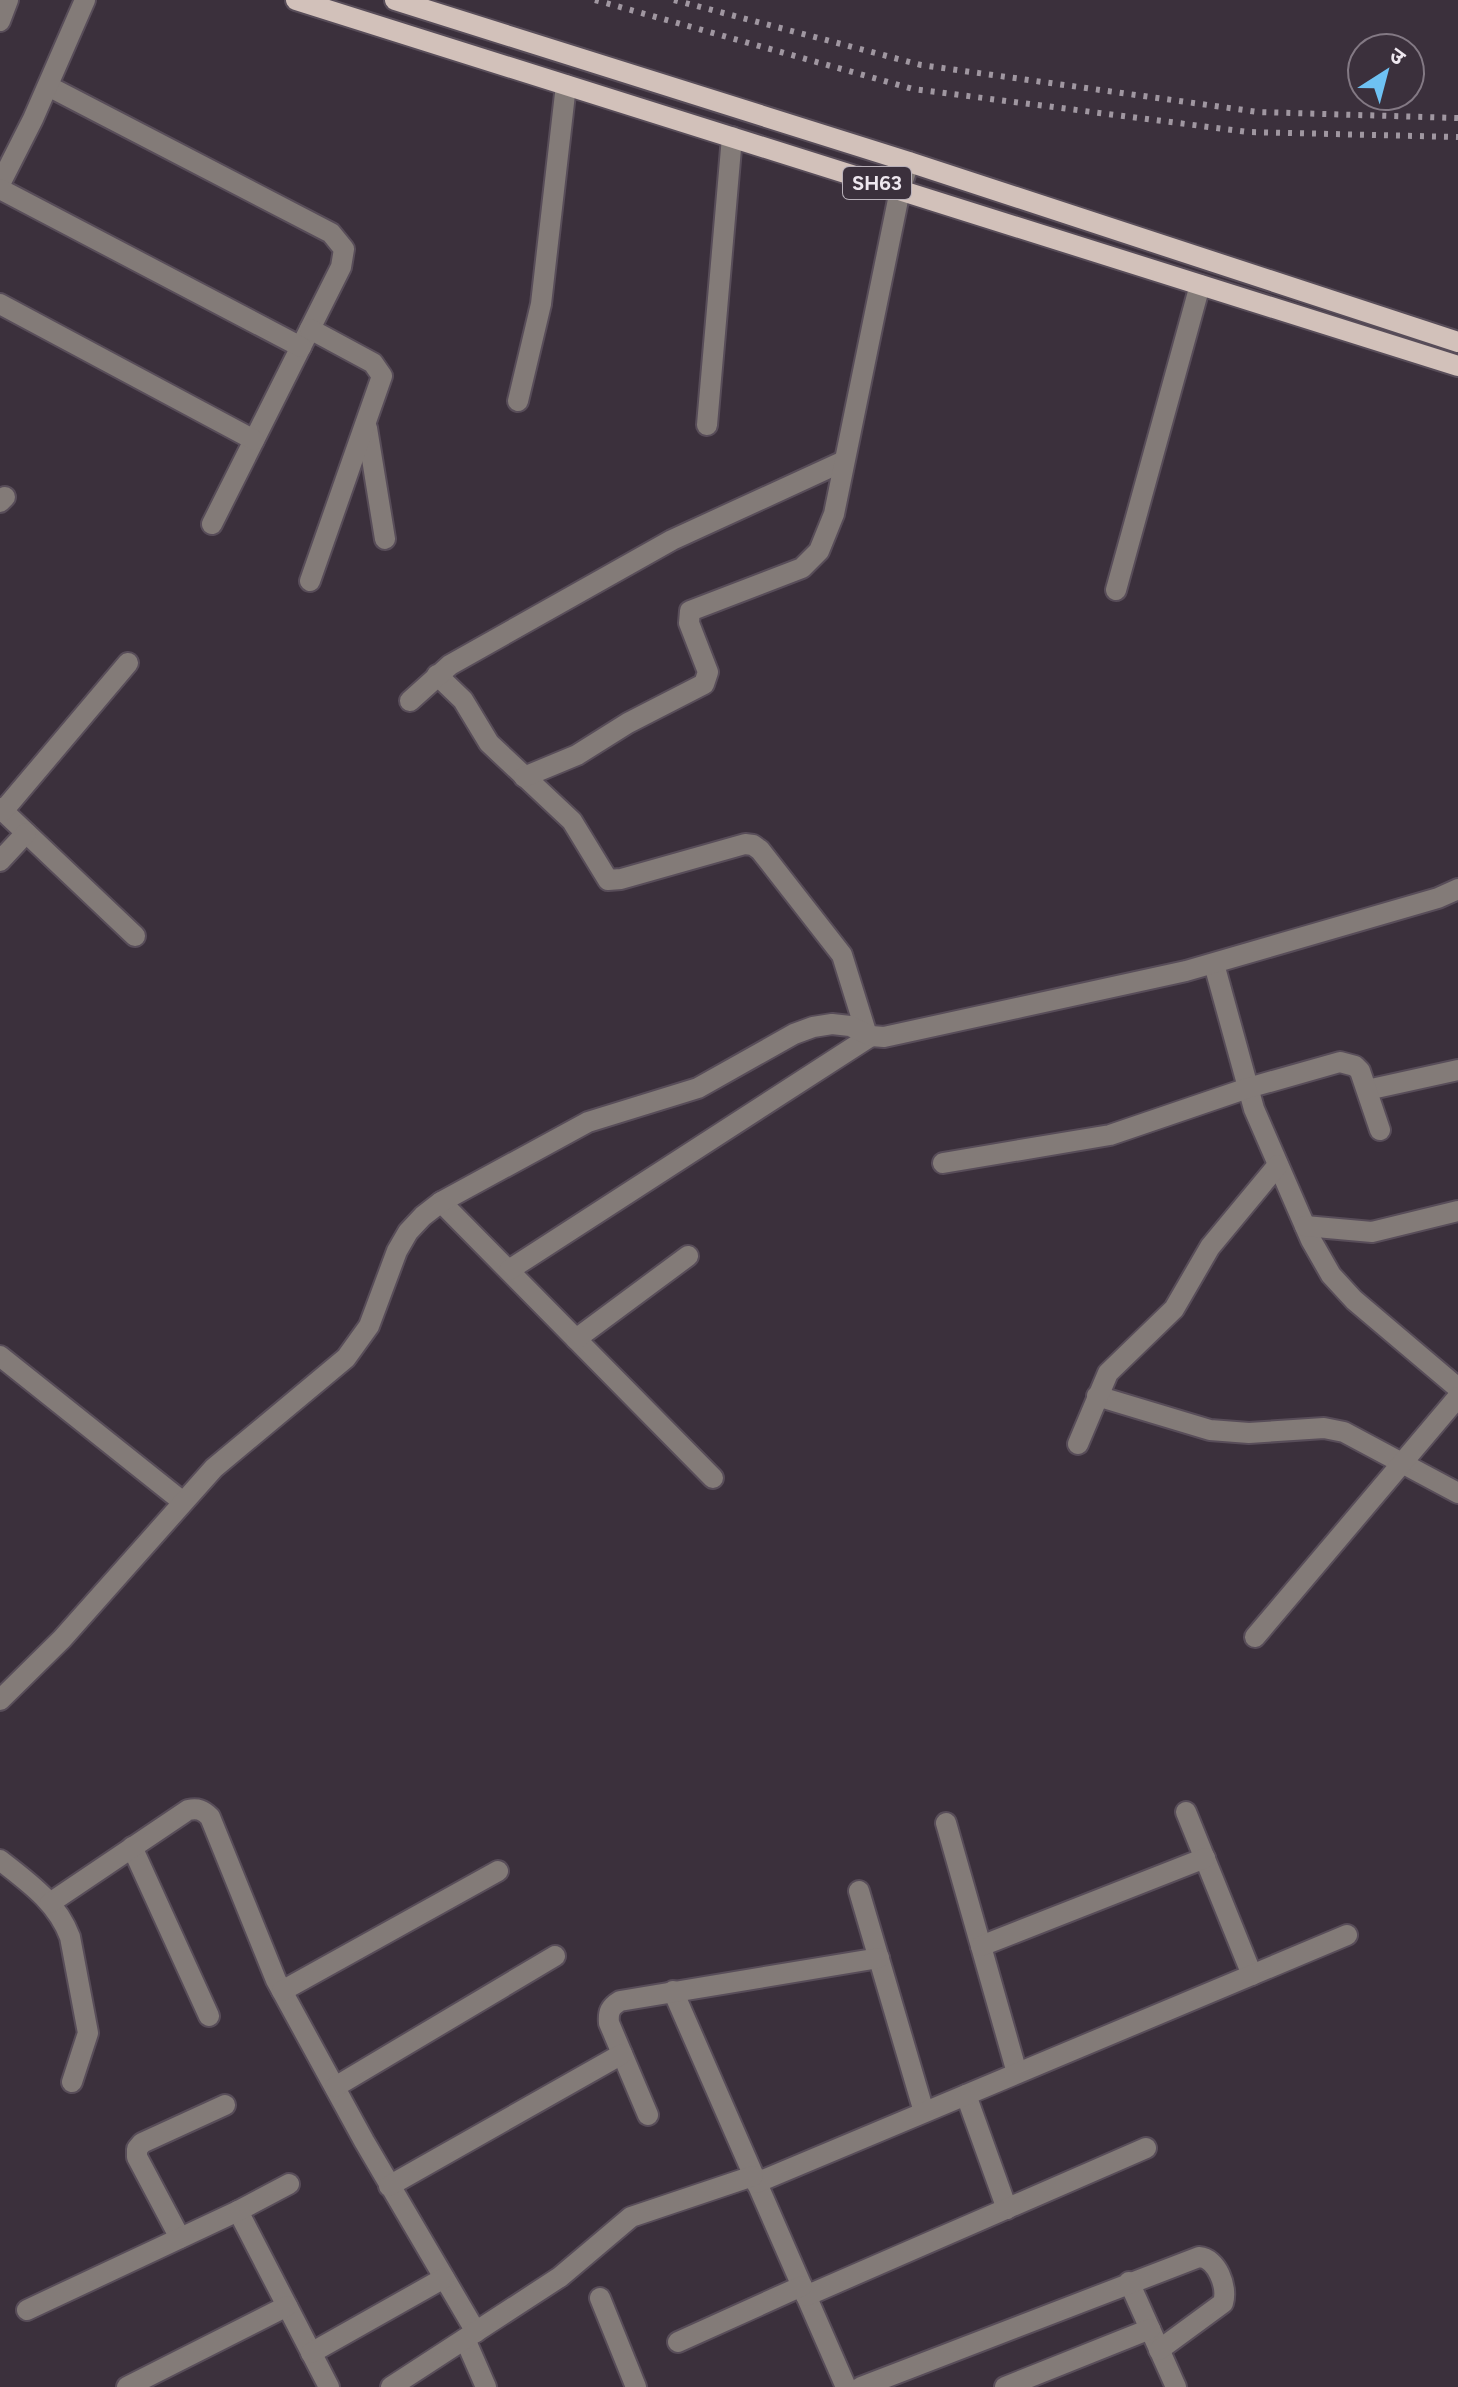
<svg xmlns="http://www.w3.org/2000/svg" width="1458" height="2387" viewBox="0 0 1458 2387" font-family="Figtree,'Noto Sans Devanagari',sans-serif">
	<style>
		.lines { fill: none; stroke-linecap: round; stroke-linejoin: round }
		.minor-casing { stroke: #584d59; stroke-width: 24 }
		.major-casing { stroke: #584d59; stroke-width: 24 }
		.minor { stroke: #837b78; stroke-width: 20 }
		.major { stroke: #d2c1ba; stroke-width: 20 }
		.rail { stroke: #a097a1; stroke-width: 6; stroke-dasharray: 4 8; stroke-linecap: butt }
		.labels { text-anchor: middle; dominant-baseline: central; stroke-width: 8; stroke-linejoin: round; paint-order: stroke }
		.shield { fill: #3b303c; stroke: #b8b0b9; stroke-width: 2 }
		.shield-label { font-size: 20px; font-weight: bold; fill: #eee7ef }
	</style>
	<rect width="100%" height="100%" fill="#3b303c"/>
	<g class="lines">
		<defs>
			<g id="minor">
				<path d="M 0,21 L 8,0"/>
				<path d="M 48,86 L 331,233 L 344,249 L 341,267 L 212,524"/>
				<path d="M 0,184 L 33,119 L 85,0"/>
				<path d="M 0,189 L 301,347"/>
				<path d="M 0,304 L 254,440"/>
				<path d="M 518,401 L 541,304 L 566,85"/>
				<path d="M 707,425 L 732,137"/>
				<path d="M 367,428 L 385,539"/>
				<path d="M 0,502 L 5,497"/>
				<path d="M 310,581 L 382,376 L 373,363 L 310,329"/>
				<path d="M 1116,590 L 1200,285"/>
				<path d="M 437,675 L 463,700 L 489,743 L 572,821 L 608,880 L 621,879 L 745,844 L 753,845 L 760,850 L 842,955 L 866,1032"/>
				<path d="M 410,701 L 450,665 L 672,540 L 844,461"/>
				<path d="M 524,777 L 577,755 L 628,723 L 704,684 L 708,672 L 689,623 L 690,611 L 802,568 L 819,551 L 834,514 L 900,190 L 909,162"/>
				<path d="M 0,808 L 135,936"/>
				<path d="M 3,811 L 128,663"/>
				<path d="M 0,861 L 26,833"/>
				<path d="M 1214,964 L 1254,1109 L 1311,1240 L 1331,1275 L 1354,1300 L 1458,1388"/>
				<path d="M 1367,1090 L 1458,1070"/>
				<path d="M 943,1163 L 1110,1135 L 1248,1088 L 1340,1062 L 1355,1066 L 1360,1071 L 1380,1130"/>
				<path d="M 441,1202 L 713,1478"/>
				<path d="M 1305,1226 L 1372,1232 L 1458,1211"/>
				<path d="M 509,1270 L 871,1036"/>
				<path d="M 576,1339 L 688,1256"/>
				<path d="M 0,1356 L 183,1502"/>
				<path d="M 1097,1396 L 1210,1430 L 1249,1433 L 1324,1428 L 1344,1432 L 1458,1493"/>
				<path d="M 1078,1444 L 1108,1373 L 1174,1309 L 1210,1247 L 1278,1165"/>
				<path d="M 1255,1637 L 1458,1397"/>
				<path d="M 0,1700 L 62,1639 L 214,1468 L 346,1358 L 369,1326 L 397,1251 L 408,1232 L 423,1216 L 441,1202 L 588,1122 L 698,1088 L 794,1034 L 813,1027 L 832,1024 L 850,1026 L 871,1036 L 884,1037 L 1186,971 L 1438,898 L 1458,889"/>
				<path d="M 1186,1812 L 1252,1975"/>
				<path d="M 946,1823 L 1017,2073"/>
				<path d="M 132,1847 L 209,2016"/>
				<path d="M 0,1860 C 28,1882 57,1902 70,1937 L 88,2033 L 72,2082"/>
				<path d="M 859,1891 L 924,2112"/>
				<path d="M 50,1903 L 188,1810 C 198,1808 203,1810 210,1817 L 276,1980 L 364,2141 L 476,2332"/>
				<path d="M 981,1946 L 1205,1858"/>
				<path d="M 282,1991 L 498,1871"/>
				<path d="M 673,1991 L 846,2387"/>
				<path d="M 335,2087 L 555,1956"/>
				<path d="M 966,2095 L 1007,2209"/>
				<path d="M 648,2115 L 609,2023 C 608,2012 610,2007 620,2001 L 879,1958"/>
				<path d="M 756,2183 L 1347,1935"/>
				<path d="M 389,2186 L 622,2054"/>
				<path d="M 238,2211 L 329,2387"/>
				<path d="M 180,2238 L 137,2157 L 137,2149 L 142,2143 L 225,2105"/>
				<path d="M 1129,2282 L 1176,2387"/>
				<path d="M 806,2296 L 1146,2148"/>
				<path d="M 600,2298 L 636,2387"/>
				<path d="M 27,2310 L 238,2211 L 289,2184"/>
				<path d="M 465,2339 L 486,2387"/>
				<path d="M 678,2342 L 802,2286"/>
				<path d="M 311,2353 L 444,2278"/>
				<path d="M 127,2387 L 287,2306"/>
				<path d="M 391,2387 L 560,2277 L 631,2217 L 753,2176"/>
				<path d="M 861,2387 L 1199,2257 C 1217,2258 1228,2287 1223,2303 L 1159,2350"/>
				<path d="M 1005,2387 L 1150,2329"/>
			</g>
			<g id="major">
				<path d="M 296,0 L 1458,366"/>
				<path d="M 395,0 L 909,162 L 1458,342"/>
			</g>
		</defs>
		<use href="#minor" class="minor-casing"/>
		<use href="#major" class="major-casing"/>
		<use href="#minor" class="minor"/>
		<use href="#major" class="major"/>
		<g class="rail">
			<path d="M 595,0 L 913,89 L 1248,132 L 1458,137"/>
			<path d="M 674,0 L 921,65 L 1258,112 L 1458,118"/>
		</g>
	</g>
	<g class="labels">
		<rect class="shield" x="843" y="167" width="68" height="32" rx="6"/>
		<g class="shield-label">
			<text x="877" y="183">SH63</text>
		</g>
	</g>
	<g transform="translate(1386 72) rotate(36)"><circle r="38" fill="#3b303c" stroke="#837984" stroke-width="2"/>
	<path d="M0-6L14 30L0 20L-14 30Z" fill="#6ec2f3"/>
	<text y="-12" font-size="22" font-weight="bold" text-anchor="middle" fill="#eee7ef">उ</text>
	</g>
</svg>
